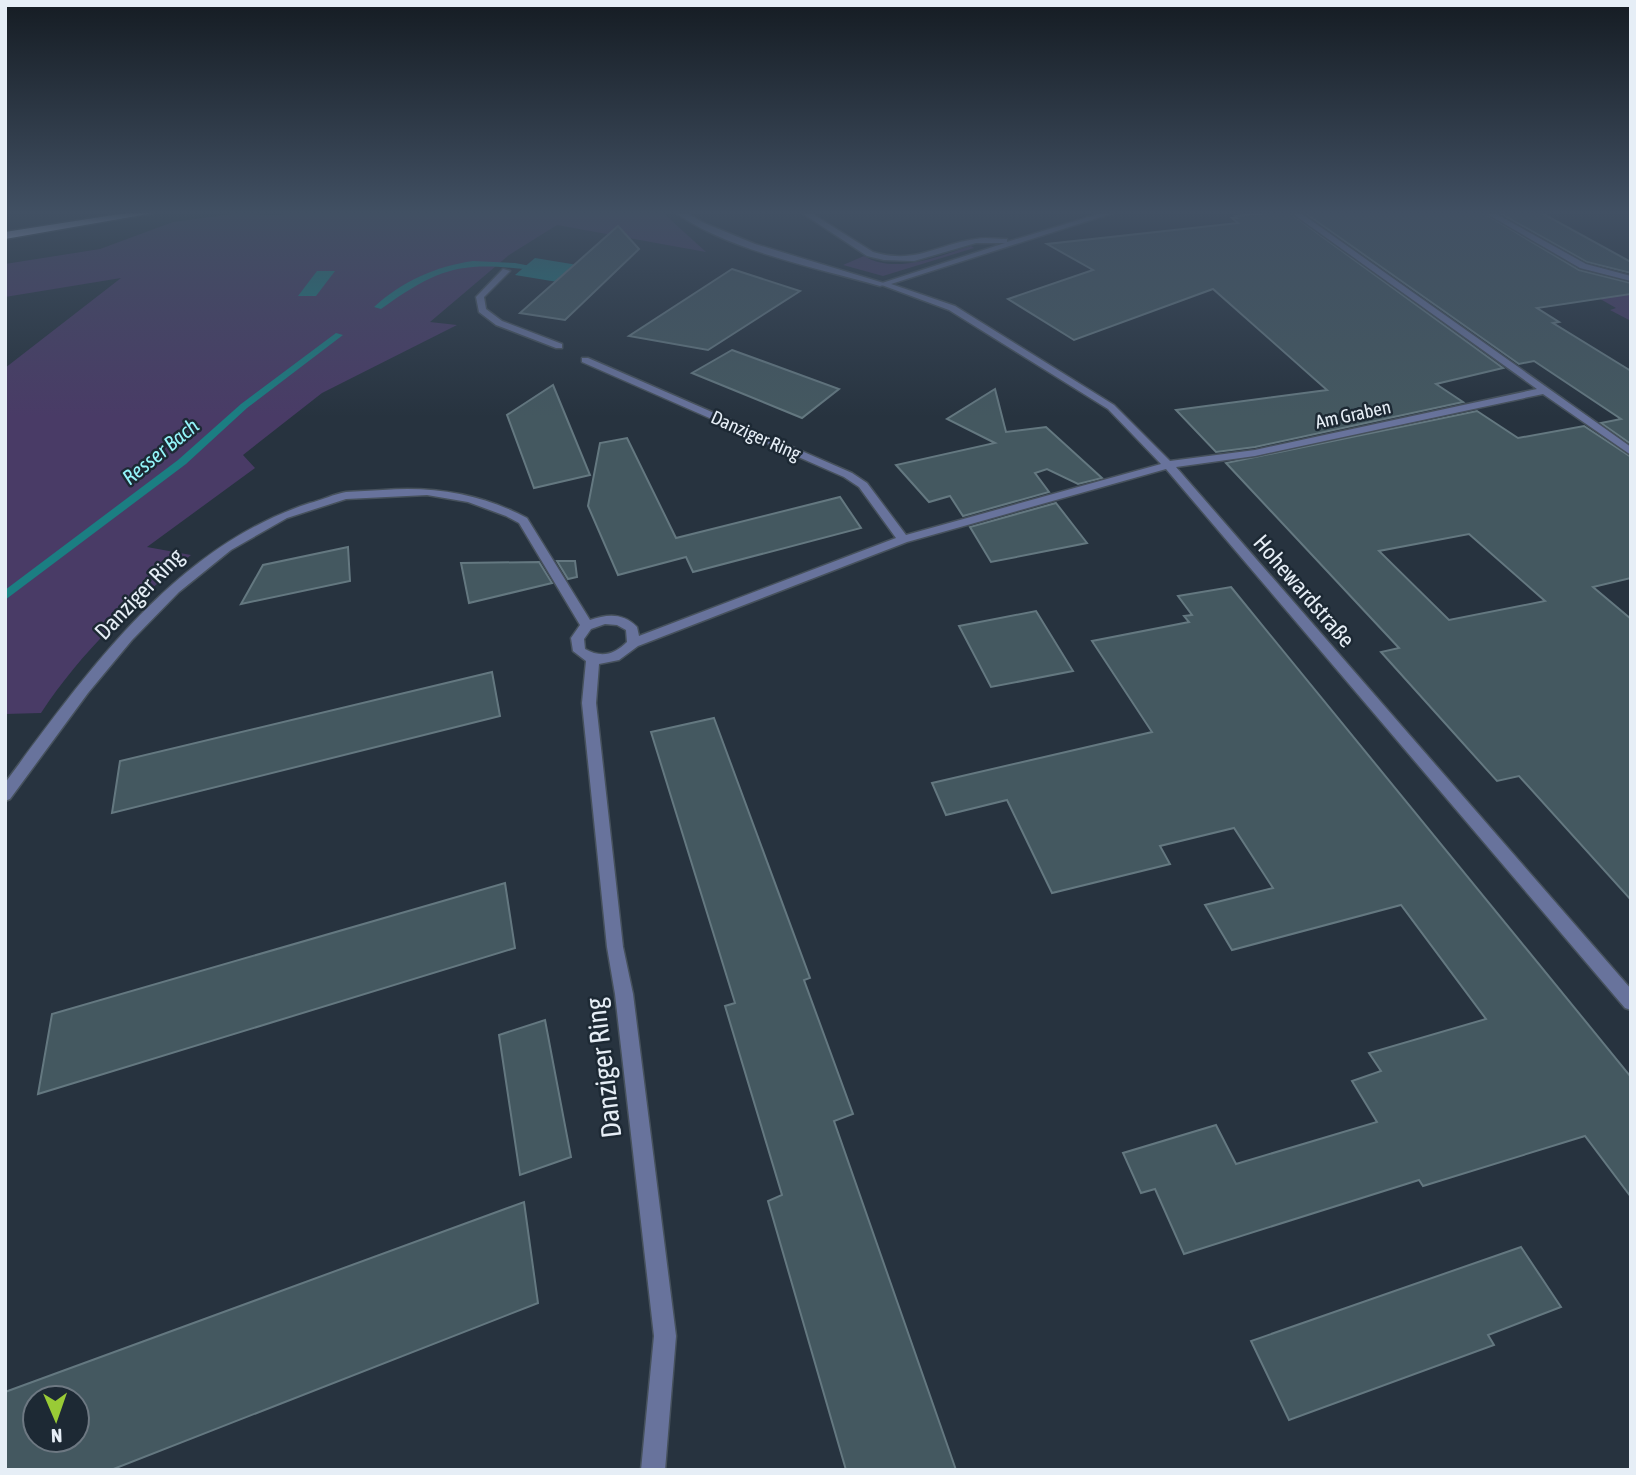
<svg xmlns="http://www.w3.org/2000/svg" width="1636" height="1475" viewBox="0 0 1636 1475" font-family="'Asap Condensed',sans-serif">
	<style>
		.green { fill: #493b66 }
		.water { fill: #1b7e82 }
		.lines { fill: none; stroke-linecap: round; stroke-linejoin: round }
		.stream { fill: #1b7e82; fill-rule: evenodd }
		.building { fill: #445860; stroke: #647880; stroke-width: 2; fill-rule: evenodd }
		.service-casing { stroke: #46515c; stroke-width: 3 }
		.minor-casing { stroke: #46515c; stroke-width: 3 }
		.motorway-casing { stroke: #46515c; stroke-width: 3 }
		.service { fill: #68739c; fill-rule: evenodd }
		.minor { fill: #68739c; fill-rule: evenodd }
		.motorway { fill: #c6d1fa; fill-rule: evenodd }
		.labels { text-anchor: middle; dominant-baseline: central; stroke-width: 5; stroke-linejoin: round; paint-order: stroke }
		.far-street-label { font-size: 19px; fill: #e6eef6; stroke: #1d2934 }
		.far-water-label { font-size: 21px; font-style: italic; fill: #94f5fa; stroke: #1d2934 }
		.street-label { font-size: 23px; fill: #e6eef6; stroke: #1d2934 }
		.near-street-label { font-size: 28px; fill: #e6eef6; stroke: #1d2934 }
	</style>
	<rect width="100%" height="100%" fill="#27333f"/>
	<g class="green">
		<path d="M 306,211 L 661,211 L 706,252 L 557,225 L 509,255 L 430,322 L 457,325 L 322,393 L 243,455 L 255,468 L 147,547 L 191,555 C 134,602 82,651 41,713 L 5,714 L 5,368 L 121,278 L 5,297 L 5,264 L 100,249 L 173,222 L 233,214 L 279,215 Z"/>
		<path d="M 971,246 L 974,248 L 883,276 L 843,265 L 864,256 C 895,275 939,256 971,246 Z"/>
		<path d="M 1560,276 L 1631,284 L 1631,321 L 1610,310 L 1616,308 Z"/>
	</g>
	<g class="water">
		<path d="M 535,258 L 614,271 L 594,288 L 515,275 Z"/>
		<path d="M 317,271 L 335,271 L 316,296 L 298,296 Z"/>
	</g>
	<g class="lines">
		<g class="stream">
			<path d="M 473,261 L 515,263 L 546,269 L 542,271 C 465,262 445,263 381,309 L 374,307 C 401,282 436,266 473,261 Z"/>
			<path d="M 336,333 L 343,335 L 247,408 L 186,464 L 5,600 L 5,590 L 178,460 L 241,404 Z"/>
		</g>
	</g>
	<g class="building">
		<path d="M 1287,211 L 1503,368 L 1436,384 L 1463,402 L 1255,447 L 1216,452 L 1176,410 L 1327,390 L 1213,289 L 1074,340 L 1008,299 L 1093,270 L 1047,244 L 1238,223 L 1232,218 L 1237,218 L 1235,216 Z"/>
		<path d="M 1302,211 L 1480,211 L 1579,270 L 1631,283 L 1631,294 L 1537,308 L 1559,322 L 1553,323 L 1631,371 L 1631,444 L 1601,423 L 1621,419 L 1534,361 L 1519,364 Z"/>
		<path d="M 1496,211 L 1538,211 L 1631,262 L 1631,273 L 1587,262 Z"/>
		<path d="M 618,226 L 639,249 L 565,320 L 520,313 Z"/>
		<path d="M 732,269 L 800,291 L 708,350 L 629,336 Z"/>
		<path d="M 732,350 L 839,389 L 802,418 L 692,373 Z"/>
		<path d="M 553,385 L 590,475 L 534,488 L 507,415 Z"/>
		<path d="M 995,389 L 1006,432 L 1046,427 L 1102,478 L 1078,484 L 1047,469 L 1035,473 L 1049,492 L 963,516 L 950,496 L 929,502 L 896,465 L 995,443 L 947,419 Z"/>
		<path d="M 1477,411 L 1518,438 L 1584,426 L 1631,457 L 1631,578 L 1593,587 L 1631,619 L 1631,900 L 1519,776 L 1497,781 L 1381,652 L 1399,648 L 1226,463 ZM 1469,534 L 1545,601 L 1449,620 L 1379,551 Z"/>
		<path d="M 627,438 L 676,538 L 840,497 L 861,528 L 693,572 L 686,557 L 618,575 L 588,506 L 600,443 Z"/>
		<path d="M 1056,503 L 1087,543 L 991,562 L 970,527 Z"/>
		<path d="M 348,547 L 350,581 L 241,604 L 263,565 Z"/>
		<path d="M 557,561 L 575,561 L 577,577 L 568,579 Z"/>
		<path d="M 539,562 L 552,583 L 469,603 L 461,563 Z"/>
		<path d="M 1231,587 L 1631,1077 L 1631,1197 L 1585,1136 L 1423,1186 L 1419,1180 L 1184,1254 L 1155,1189 L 1141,1193 L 1123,1153 L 1216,1125 L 1236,1164 L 1377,1122 L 1352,1081 L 1381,1071 L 1369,1053 L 1486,1019 L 1401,905 L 1232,950 L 1205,905 L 1273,888 L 1234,828 L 1160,846 L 1170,864 L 1052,893 L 1007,800 L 946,815 L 932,783 L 1152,732 L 1092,641 L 1189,622 L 1184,616 L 1192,615 L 1178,596 Z"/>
		<path d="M 1036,611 L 1073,671 L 991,687 L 959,626 Z"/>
		<path d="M 492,672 L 500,716 L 112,813 L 120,761 Z"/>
		<path d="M 714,718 L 810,978 L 804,980 L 853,1114 L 834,1121 L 956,1470 L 846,1470 L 768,1201 L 782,1195 L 725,1006 L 735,1003 L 651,732 Z"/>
		<path d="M 505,883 L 515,948 L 38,1094 L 52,1014 Z"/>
		<path d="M 545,1020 L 571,1157 L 520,1175 L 499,1035 Z"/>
		<path d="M 524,1202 L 538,1303 L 111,1470 L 5,1470 L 5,1392 ZM 35,1398 L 77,1398 L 77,1440 L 35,1440 Z"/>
		<path d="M 1521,1247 L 1561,1307 L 1488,1335 L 1494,1345 L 1289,1420 L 1251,1341 Z"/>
	</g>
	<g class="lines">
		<defs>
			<g id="service">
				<path d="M 674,211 L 683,211 L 704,223 L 755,244 L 887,284 L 880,286 C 821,269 722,249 674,211 Z"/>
				<path d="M 503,269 L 510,271 L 484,297 L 486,309 L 502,321 L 562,344 L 562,348 L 556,348 L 496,325 L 479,312 L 476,297 Z"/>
			</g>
			<g id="minor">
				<path d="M 799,211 L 808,211 L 873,252 C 916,265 937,244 976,239 C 985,237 995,239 1004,239 L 1007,239 L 1007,242 L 1108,211 L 1119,211 L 891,284 L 955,306 L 1114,405 L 1170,461 L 1255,450 L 1537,389 L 1289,211 L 1298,211 L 1631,447 L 1631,455 L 1543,394 L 1255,456 L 1176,467 L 1631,989 L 1631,1010 L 1625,1008 L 1166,469 L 907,542 L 638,646 L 619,660 L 599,664 L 596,703 L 623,947 L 633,994 L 676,1336 L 665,1470 L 641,1470 L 654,1336 L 615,994 L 607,947 L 582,703 L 586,661 L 573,651 L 571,638 L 580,625 L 519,523 L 506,516 L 468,502 L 427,495 L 346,499 L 287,518 L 231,550 L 179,592 L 132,640 L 88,693 L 10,799 L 5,801 L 5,783 C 86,674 174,547 310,503 C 322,500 334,494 346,492 C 358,491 371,491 383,490 C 434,486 482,494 527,518 L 590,620 C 608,614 623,613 637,627 L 639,636 L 896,538 L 859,487 L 844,477 L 582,362 L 582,358 L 588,358 L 852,473 L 867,483 L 906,535 L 1161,464 L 1108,409 L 949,310 L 879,284 L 1005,243 L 976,243 L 914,261 L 884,260 L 867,256 ZM 605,624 L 617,625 L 626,630 L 627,642 C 614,655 601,658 585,649 L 584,639 L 591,629 Z"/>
				<path d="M 1482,211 L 1491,211 L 1586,264 L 1631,276 L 1631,281 L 1580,268 Z"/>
			</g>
			<path id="motorway" d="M 139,211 L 165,211 L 5,239 L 5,232 Z"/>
		</defs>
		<use href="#service" class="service-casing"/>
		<use href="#minor" class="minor-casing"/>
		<use href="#motorway" class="motorway-casing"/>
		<use href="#service" class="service"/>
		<use href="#minor" class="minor"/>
		<use href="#motorway" class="motorway"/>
	</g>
	<linearGradient id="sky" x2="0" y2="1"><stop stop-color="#151c23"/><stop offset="0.51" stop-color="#415063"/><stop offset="1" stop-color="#415063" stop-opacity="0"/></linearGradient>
	<rect width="1636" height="417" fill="url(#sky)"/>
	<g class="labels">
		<g class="far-street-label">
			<text transform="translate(1353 414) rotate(-12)">Am Graben</text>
			<text transform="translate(756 435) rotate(24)">Danziger Ring</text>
		</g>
		<g class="far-water-label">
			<text transform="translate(160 451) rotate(-39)">Resser Bach</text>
		</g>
		<g class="street-label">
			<text transform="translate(1304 591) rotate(49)">Hohewardstraße</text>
			<text transform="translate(139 594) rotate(-46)">Danziger Ring</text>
		</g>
		<g class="near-street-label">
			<text transform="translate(603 1068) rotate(-97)">Danziger Ring</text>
		</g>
	</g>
	<rect width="1636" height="1475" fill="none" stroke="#e6eef6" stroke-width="14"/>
	<g transform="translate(56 1419) rotate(178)"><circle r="33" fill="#1d2934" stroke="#6d7882" stroke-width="2"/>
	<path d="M0-5L12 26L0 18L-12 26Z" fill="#99cb36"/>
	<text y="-10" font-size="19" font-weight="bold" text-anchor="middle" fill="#e6eef6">N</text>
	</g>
</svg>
